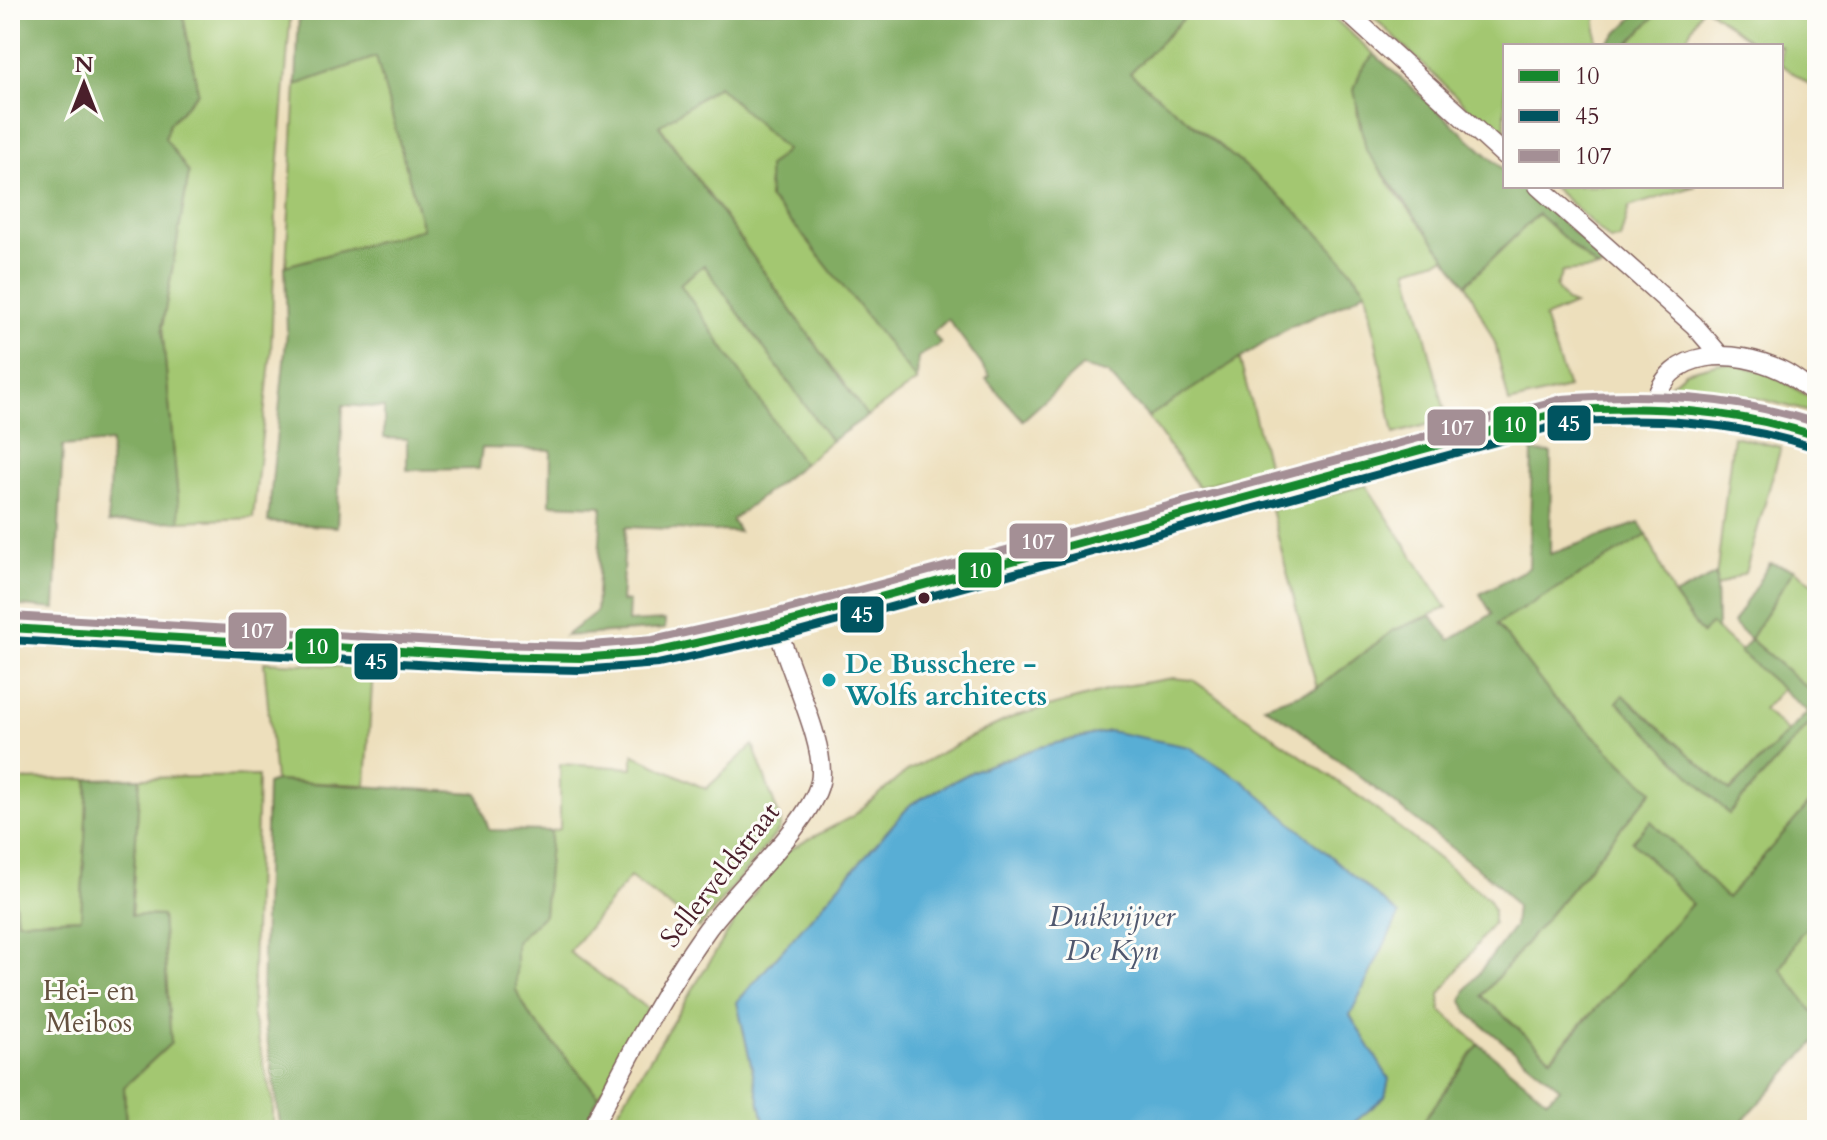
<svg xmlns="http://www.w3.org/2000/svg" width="1827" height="1140" viewBox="0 0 1827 1140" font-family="Cardo,serif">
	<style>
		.green { fill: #a3c771; stroke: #76734e; stroke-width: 2 }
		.forest { fill: #82ac63; stroke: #666647; stroke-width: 2 }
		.water { fill: #58aed5; stroke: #516680; stroke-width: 2 }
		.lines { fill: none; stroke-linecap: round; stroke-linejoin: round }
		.minor-casing { stroke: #83625e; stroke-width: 21 }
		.major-casing { stroke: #83625e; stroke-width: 27 }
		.minor { stroke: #fff; stroke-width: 18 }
		.major { stroke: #fabc8b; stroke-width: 24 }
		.bus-1-casing { stroke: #fdfcf7; stroke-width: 14 }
		.bus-2-casing { stroke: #fdfcf7; stroke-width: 14 }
		.bus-3-casing { stroke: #fdfcf7; stroke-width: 14 }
		.bus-1 { stroke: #15882e; stroke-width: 8 }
		.bus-2 { stroke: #005460; stroke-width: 8 }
		.bus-3 { stroke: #a48f95; stroke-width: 8 }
		.bus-dot { fill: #4a1f2b; stroke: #fdfcf7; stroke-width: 3 }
		.culture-dot { fill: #0f9aa8; stroke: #fdfcf7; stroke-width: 3 }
		.labels { text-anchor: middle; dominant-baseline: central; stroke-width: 6; stroke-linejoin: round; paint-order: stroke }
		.culture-label { font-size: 28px; font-weight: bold; fill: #0d838f; stroke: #fdfcf7; text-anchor: start }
		.street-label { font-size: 28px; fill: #4a1f2b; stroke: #fdfcf7 }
		.park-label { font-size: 28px; fill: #655140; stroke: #fdfcf7 }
		.water-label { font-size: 30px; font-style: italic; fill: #50586f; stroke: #fdfcf7 }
		.line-badge { stroke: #fdfcf7; stroke-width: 3 }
		.badge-label { font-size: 22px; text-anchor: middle; font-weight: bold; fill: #fff }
	</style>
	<rect width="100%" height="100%" fill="#fdfcf7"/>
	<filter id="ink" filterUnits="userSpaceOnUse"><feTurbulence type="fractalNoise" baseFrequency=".0125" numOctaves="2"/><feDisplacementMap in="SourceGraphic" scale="16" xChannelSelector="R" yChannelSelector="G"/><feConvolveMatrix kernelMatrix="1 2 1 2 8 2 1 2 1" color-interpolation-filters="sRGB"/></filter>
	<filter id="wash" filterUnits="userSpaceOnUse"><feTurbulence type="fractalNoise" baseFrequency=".006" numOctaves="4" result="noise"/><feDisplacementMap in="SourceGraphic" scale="32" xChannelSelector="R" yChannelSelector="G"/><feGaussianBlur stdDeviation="1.8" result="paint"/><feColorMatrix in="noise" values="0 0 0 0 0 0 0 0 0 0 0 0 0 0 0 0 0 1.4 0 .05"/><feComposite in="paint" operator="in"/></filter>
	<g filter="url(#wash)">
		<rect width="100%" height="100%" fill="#eddfbc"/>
		<g class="green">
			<path d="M 182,10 L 291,10 L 277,183 L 271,352 L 253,518 L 180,521 L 162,327 L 189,173 L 164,139 L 169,124 L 198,92 Z"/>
			<path d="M 1192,10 L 1325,10 L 1374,54 C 1320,124 1406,202 1448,257 L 1408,269 L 1447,419 L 1394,434 L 1366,290 L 1350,268 L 1301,218 L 1130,73 Z"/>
			<path d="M 1366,10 L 1596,10 L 1596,40 L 1602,46 L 1505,46 L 1505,143 Z"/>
			<path d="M 1656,10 L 1701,10 L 1687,37 L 1688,46 L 1626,46 L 1658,13 Z"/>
			<path d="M 1709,10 L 1817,10 L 1817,90 L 1781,64 L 1781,46 L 1757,46 Z"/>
			<path d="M 376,56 L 423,229 L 286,266 L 296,85 Z"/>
			<path d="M 719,86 L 786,150 L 768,167 L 769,198 L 801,233 L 917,381 L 867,416 L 659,125 Z"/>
			<path d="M 1552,186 L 1696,186 L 1629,207 L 1620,239 L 1610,240 Z"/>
			<path d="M 1538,214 L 1598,269 L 1562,272 L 1556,287 L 1566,302 L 1574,305 L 1544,318 L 1568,388 L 1509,403 L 1495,343 L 1466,284 Z"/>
			<path d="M 704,265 L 831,441 L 803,464 L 679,283 Z"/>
			<path d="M 1239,357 L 1268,467 L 1198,487 L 1148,417 Z"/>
			<path d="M 1720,363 C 1760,366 1785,380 1817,403 L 1817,414 L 1761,399 L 1669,386 L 1685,372 Z"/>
			<path d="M 1733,436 L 1781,447 L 1745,573 L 1715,587 Z"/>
			<path d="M 1366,485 L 1447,608 L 1394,630 L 1317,688 L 1271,510 Z"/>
			<path d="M 1647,535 L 1674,596 L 1701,633 L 1710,623 L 1782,689 L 1763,710 L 1788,732 L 1729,791 L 1624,696 L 1729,814 L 1817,715 L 1817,795 L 1727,899 L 1650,822 L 1633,841 L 1692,904 L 1550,1058 L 1482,996 L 1652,791 L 1552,696 L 1497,624 Z"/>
			<path d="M 1794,569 L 1817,586 L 1817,696 L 1750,639 Z"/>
			<path d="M 264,662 L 373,668 L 366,785 L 275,781 Z"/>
			<path d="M 1173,678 L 1193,680 L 1364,800 L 1488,898 L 1493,910 L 1493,923 L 1440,994 L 1441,1011 L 1479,1044 L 1417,1130 L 1345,1130 L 1385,1097 L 1389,1079 L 1350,1015 L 1109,731 L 1040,747 L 975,770 L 911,804 L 737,1002 L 766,1130 L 606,1130 L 739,914 L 785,852 L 853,816 L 907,771 L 970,737 L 1015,716 L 1124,686 Z"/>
			<path d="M 753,745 L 781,822 L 779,830 L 699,928 L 630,877 L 569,952 L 648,1009 L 599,1096 L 530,1016 L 516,990 L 516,941 L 544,915 L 551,831 L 560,829 L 560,764 L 633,768 L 633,754 L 706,789 Z"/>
			<path d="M 258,776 L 252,1013 L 273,1103 L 273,1130 L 126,1130 L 124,1087 L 171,1043 L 162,916 L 131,915 L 140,778 Z"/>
			<path d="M 88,779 L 81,918 L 17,921 L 10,855 L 10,780 Z"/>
			<path d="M 1817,918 L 1817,1019 L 1781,969 L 1800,934 Z"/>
		</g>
		<g class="forest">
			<path d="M 10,10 L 182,10 L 198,92 L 169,124 L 165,138 L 189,173 L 162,327 L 180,521 L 108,523 L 111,442 L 63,446 L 55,609 L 10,605 L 17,430 L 10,430 Z"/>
			<path d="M 299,10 L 1192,10 L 1130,73 C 1209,140 1307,206 1366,290 L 1350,301 L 1290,327 L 1148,417 L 1108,374 L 1082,367 L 1023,420 L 986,379 L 990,376 L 948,319 L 933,333 L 941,344 L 918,357 L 917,381 L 801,233 L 769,198 L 768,167 L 786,150 L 718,86 L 659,126 L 867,416 L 831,441 L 704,265 L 680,284 L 803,464 L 732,520 L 739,532 L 626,527 L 621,601 L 629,602 L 628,622 L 665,620 L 665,629 L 565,636 L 596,612 L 602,506 L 550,504 L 551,450 L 482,448 L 479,469 L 407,470 L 407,439 L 384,438 L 384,408 L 343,405 L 337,527 L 268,522 L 287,331 L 285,266 L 423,229 L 376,57 L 296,85 Z"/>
			<path d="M 1641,10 L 1658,13 L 1626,46 L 1604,46 Z"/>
			<path d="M 1374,54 L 1505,171 L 1505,186 L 1522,186 L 1609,264 L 1598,269 L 1538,214 L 1466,284 L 1366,150 L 1354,90 L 1361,70 Z"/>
			<path d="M 1532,452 L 1551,453 L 1550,554 L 1639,523 L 1647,535 L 1497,624 L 1552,696 L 1652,791 L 1482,996 L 1551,1058 L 1692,904 L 1632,841 L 1651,821 L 1727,898 L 1817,795 L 1817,918 L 1800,934 L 1781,969 L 1815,1015 L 1817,1040 L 1734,1130 L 1417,1130 L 1479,1044 L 1547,1100 L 1560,1088 L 1469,1014 L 1462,1001 L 1466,990 L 1514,927 L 1516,906 L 1498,884 L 1292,724 L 1264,706 L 1317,688 L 1394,630 L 1431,616 L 1450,640 L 1492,614 L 1480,594 L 1529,568 Z"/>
			<path d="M 1770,563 L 1794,569 L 1750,639 L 1817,696 L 1817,715 L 1729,814 L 1617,702 L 1623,695 L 1730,791 L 1808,712 L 1740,652 L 1750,639 L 1733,623 Z"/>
			<path d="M 1716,574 L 1717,630 L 1710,624 L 1702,634 L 1674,596 Z"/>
			<path d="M 140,778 L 131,915 L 162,916 L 171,1043 L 124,1087 L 126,1130 L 10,1130 L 10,855 L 17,921 L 81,918 L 88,779 Z"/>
			<path d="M 275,781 L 477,793 L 489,830 L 551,831 L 544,915 L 516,941 L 516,990 L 530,1016 L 599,1096 L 582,1130 L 281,1130 L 262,1006 L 267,784 Z"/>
		</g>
		<path class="water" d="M 1109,731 L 1189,747 L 1243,781 L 1399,915 L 1350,1015 L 1389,1079 L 1385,1097 L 1345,1130 L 766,1130 L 737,1002 L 911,804 L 975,770 L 1040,747 Z"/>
	</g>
	<g filter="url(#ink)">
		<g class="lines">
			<defs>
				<g id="minor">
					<path d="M 1345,10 L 1505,156"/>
					<path d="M 1538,186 L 1694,325 L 1718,353"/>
					<path d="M 1654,406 C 1667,345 1736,349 1781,370 C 1794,376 1806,387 1817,395"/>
					<path d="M 591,1130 C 626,1063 662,992 706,931 C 734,891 810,825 820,782 C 828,745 786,665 777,625"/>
				</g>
				<path id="major" d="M 10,628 L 486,656 L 580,658 L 655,652 L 777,625 L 1564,411 C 1650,404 1735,406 1817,436"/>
			</defs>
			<use href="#minor" class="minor-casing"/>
			<use href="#major" class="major-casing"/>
			<use href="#minor" class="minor"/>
			<use href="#major" class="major"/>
			<defs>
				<path id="bus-1" d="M 10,628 L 486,656 L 580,658 L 655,652 L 777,625 L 1564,411 C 1651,405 1733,409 1817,436"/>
				<path id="bus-2" d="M 10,640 L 485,668 L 580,670 L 658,664 L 780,637 L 1566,423 C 1651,417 1732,421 1813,447"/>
				<path id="bus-3" d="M 11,616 L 486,644 L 580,646 L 653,640 L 774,613 L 1562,399 C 1649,392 1733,396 1817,423"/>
			</defs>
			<use href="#bus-1" class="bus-1-casing"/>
			<use href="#bus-2" class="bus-2-casing"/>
			<use href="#bus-3" class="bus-3-casing"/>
			<use href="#bus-1" class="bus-1"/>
			<use href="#bus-2" class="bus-2"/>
			<use href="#bus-3" class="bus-3"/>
		</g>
	</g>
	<circle class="bus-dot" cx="924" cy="598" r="7"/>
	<circle class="culture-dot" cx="829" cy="680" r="8"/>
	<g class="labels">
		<g class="culture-label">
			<text x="845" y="664">De Busschere -<tspan x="845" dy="32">Wolfs architects</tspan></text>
		</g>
		<g class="street-label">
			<text transform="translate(720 875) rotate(-52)">Sellerveldstraat</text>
		</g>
		<g class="park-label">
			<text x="89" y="991">Hei- en<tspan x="89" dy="32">Meibos</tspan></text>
		</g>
		<g class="water-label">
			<text x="1112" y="916">Duikvijver<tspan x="1112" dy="34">De Kyn</tspan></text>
		</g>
	</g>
	<g class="line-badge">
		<rect x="1546" y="404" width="46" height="38" rx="8" fill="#005460"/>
		<rect x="1492" y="405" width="46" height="39" rx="8" fill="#15882e"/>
		<rect x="1426" y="408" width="61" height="39" rx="8" fill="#a48f95"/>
		<rect x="1008" y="522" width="61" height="38" rx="8" fill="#a48f95"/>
		<rect x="957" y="551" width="46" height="38" rx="8" fill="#15882e"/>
		<rect x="839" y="595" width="46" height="39" rx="8" fill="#005460"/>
		<rect x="227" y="611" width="61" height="39" rx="8" fill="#a48f95"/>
		<rect x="294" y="627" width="46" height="38" rx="8" fill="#15882e"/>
		<rect x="353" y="642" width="46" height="39" rx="8" fill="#005460"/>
	</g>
	<g class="badge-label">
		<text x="1569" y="431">45</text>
		<text x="1515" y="432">10</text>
		<text x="1457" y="435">107</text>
		<text x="1038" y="549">107</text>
		<text x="980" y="578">10</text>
		<text x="862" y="622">45</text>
		<text x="257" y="638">107</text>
		<text x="317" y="654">10</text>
		<text x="376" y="669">45</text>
	</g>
	<rect width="1827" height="1140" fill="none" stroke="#fdfcf7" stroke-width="40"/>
	<rect x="1503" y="44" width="280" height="144" fill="#fdfcf7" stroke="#b5a4a5" stroke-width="2"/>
	<rect x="1519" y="70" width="40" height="12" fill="#15882e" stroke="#b5a4a5" stroke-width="2"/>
	<text x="1575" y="84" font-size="24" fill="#4a1f2b">10</text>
	<rect x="1519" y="110" width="40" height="12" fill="#005460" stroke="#b5a4a5" stroke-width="2"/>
	<text x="1575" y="124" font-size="24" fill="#4a1f2b">45</text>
	<rect x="1519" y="150" width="40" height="12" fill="#a48f95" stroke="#b5a4a5" stroke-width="2"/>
	<text x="1575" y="164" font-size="24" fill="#4a1f2b">107</text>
	<g transform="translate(84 84)" stroke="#fdfcf7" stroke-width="6" paint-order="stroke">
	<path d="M0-6L14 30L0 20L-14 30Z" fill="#4a1f2b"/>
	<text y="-12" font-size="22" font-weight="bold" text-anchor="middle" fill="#4a1f2b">N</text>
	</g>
</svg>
